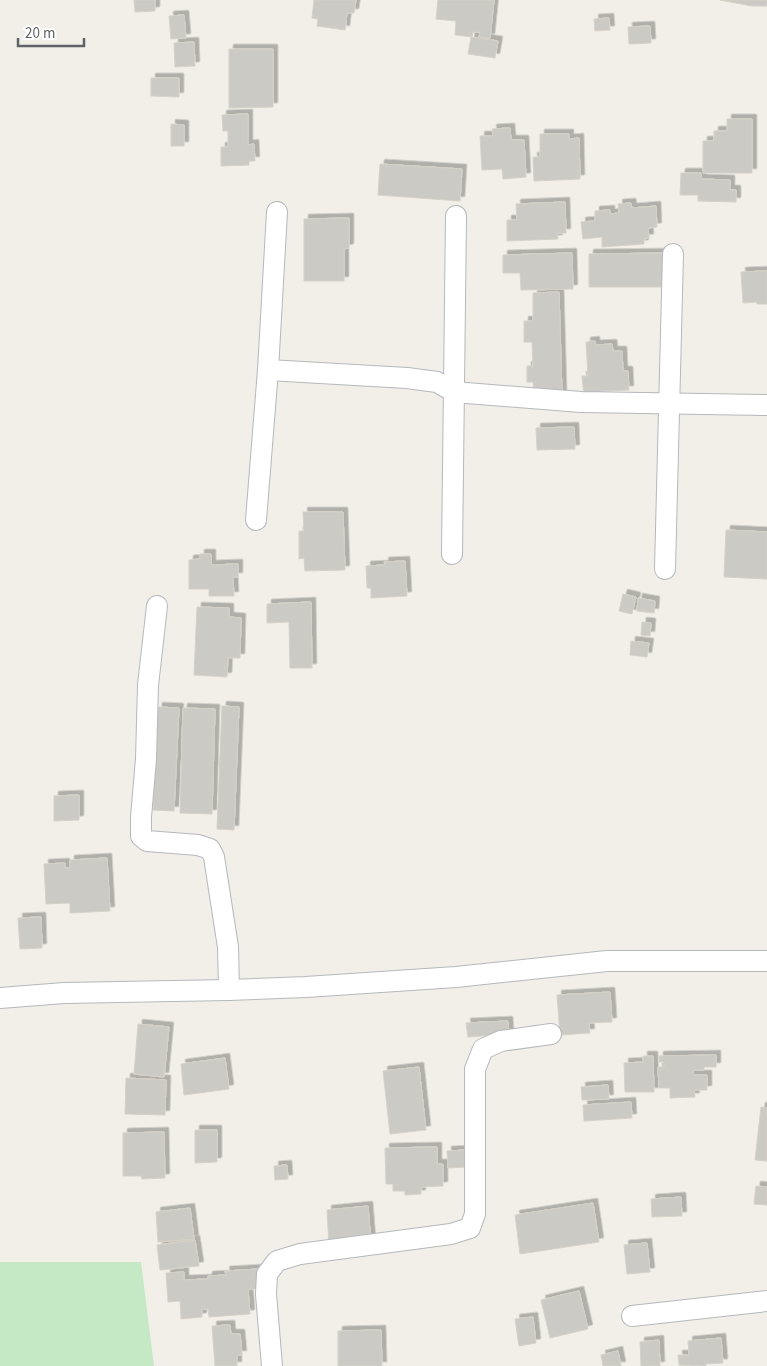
<svg xmlns="http://www.w3.org/2000/svg" width="767" height="1366" viewBox="0 0 767 1366" font-family="'Source Sans 3',sans-serif">
	<style>
		.green { fill: #c5e8c5 }
		.building { fill: #cccac5; stroke: #d6d1c6; filter: url(#shadow) }
		.lines { fill: none; stroke-linecap: round; stroke-linejoin: round }
		.street-casing { stroke: #b5b8bc; stroke-width: 22 }
		.street { stroke: #fff; stroke-width: 20 }
	</style>
	<defs>
		<filter id="shadow"><feDropShadow dx="4.5" dy="-4.5" stdDeviation="0" flood-color="#0004"/></filter>
	</defs>
	<rect width="100%" height="100%" fill="#f1efe8"/>
	<path class="green" d="M 0,1262 L 141,1262 L 154,1366 L 0,1366 Z"/>
	<g class="building">
		<path d="M 134,0 L 155,0 L 155,11 L 135,12 Z"/>
		<path d="M 314,0 L 356,0 L 354,13 L 347,13 L 345,30 L 317,26 L 318,19 L 312,18 Z"/>
		<path d="M 438,0 L 494,0 L 490,38 L 479,37 L 480,32 L 473,32 L 472,37 L 455,35 L 456,21 L 436,19 Z"/>
		<path d="M 720,0 L 767,0 L 767,6 L 752,6 Z"/>
		<path d="M 184,15 L 186,38 L 171,39 L 169,16 Z"/>
		<path d="M 609,18 L 610,30 L 595,31 L 594,19 Z"/>
		<path d="M 650,26 L 651,43 L 629,44 L 628,27 Z"/>
		<path d="M 471,37 L 498,41 L 495,58 L 468,54 Z"/>
		<path d="M 194,42 L 195,66 L 175,67 L 174,43 Z"/>
		<path d="M 229,49 L 273,49 L 273,107 L 229,108 Z"/>
		<path d="M 151,78 L 179,78 L 179,97 L 151,96 Z"/>
		<path d="M 248,114 L 248,145 L 254,144 L 255,161 L 249,161 L 249,165 L 221,166 L 221,147 L 228,147 L 228,131 L 223,131 L 222,115 Z"/>
		<path d="M 727,119 L 752,119 L 752,173 L 703,173 L 703,141 L 714,141 L 714,131 L 727,131 Z"/>
		<path d="M 171,124 L 184,125 L 184,146 L 171,146 Z"/>
		<path d="M 510,128 L 511,140 L 524,140 L 526,177 L 503,179 L 502,169 L 482,170 L 480,136 L 493,136 L 492,129 Z"/>
		<path d="M 540,134 L 569,134 L 569,139 L 579,138 L 580,179 L 534,181 L 533,157 L 540,157 Z"/>
		<path d="M 380,164 L 462,169 L 460,201 L 378,195 Z"/>
		<path d="M 681,173 L 701,173 L 701,179 L 730,180 L 730,190 L 736,190 L 736,202 L 698,201 L 698,195 L 680,195 Z"/>
		<path d="M 565,202 L 566,233 L 557,233 L 558,239 L 507,241 L 507,220 L 517,220 L 516,204 Z"/>
		<path d="M 631,203 L 632,208 L 656,206 L 657,227 L 648,228 L 649,238 L 644,239 L 644,244 L 602,247 L 602,237 L 583,239 L 581,222 L 595,221 L 595,211 L 610,210 L 610,214 L 619,213 L 618,204 Z"/>
		<path d="M 349,218 L 349,248 L 344,249 L 344,281 L 304,281 L 304,219 Z"/>
		<path d="M 572,253 L 573,289 L 521,290 L 520,273 L 503,273 L 503,255 Z"/>
		<path d="M 669,253 L 669,287 L 589,287 L 589,254 Z"/>
		<path d="M 767,271 L 767,304 L 757,304 L 757,302 L 743,303 L 741,272 Z"/>
		<path d="M 559,292 L 562,395 L 534,396 L 533,382 L 527,382 L 527,366 L 533,366 L 532,342 L 524,342 L 524,321 L 533,321 L 533,293 Z"/>
		<path d="M 595,341 L 595,345 L 612,344 L 613,351 L 622,351 L 623,371 L 628,371 L 629,390 L 600,391 L 600,395 L 584,396 L 582,376 L 588,376 L 586,342 Z"/>
		<path d="M 574,427 L 575,449 L 537,450 L 536,428 Z"/>
		<path d="M 303,512 L 343,512 L 345,570 L 305,571 L 304,558 L 299,559 L 299,531 L 304,531 Z"/>
		<path d="M 726,530 L 767,532 L 767,579 L 724,577 Z"/>
		<path d="M 200,554 L 211,554 L 211,565 L 238,564 L 238,577 L 233,577 L 234,596 L 209,596 L 209,589 L 189,589 L 189,560 L 200,559 Z"/>
		<path d="M 405,561 L 407,596 L 371,598 L 371,588 L 367,588 L 366,566 L 385,565 L 384,562 Z"/>
		<path d="M 623,594 L 636,597 L 632,614 L 619,611 Z"/>
		<path d="M 638,598 L 655,601 L 654,613 L 637,611 Z"/>
		<path d="M 311,602 L 312,668 L 290,668 L 289,622 L 267,623 L 267,604 Z"/>
		<path d="M 197,607 L 229,608 L 229,617 L 241,618 L 240,658 L 228,658 L 227,677 L 194,675 Z"/>
		<path d="M 642,622 L 651,623 L 650,636 L 641,635 Z"/>
		<path d="M 631,641 L 649,643 L 647,657 L 630,655 Z"/>
		<path d="M 222,706 L 239,707 L 234,830 L 217,829 Z"/>
		<path d="M 158,707 L 179,708 L 174,811 L 153,810 Z"/>
		<path d="M 183,708 L 215,709 L 212,814 L 180,813 Z"/>
		<path d="M 79,795 L 79,820 L 54,821 L 54,796 Z"/>
		<path d="M 107,858 L 110,911 L 70,913 L 70,903 L 46,904 L 44,864 L 65,863 L 65,868 L 70,868 L 70,860 Z"/>
		<path d="M 41,917 L 42,948 L 20,949 L 18,918 Z"/>
		<path d="M 610,992 L 612,1022 L 589,1023 L 590,1033 L 560,1035 L 557,995 Z"/>
		<path d="M 508,1021 L 509,1034 L 468,1037 L 466,1023 Z"/>
		<path d="M 138,1024 L 169,1027 L 164,1077 L 134,1074 Z"/>
		<path d="M 716,1055 L 716,1067 L 704,1067 L 704,1070 L 693,1070 L 693,1075 L 707,1075 L 707,1090 L 694,1090 L 695,1097 L 670,1098 L 670,1088 L 659,1088 L 658,1067 L 664,1067 L 664,1062 L 659,1062 L 659,1056 Z"/>
		<path d="M 643,1056 L 653,1056 L 654,1092 L 625,1092 L 624,1063 L 643,1062 Z"/>
		<path d="M 225,1058 L 229,1089 L 184,1095 L 181,1064 Z"/>
		<path d="M 419,1067 L 426,1130 L 390,1134 L 383,1071 Z"/>
		<path d="M 126,1078 L 166,1080 L 165,1115 L 125,1114 Z"/>
		<path d="M 608,1085 L 609,1099 L 582,1100 L 581,1087 Z"/>
		<path d="M 631,1102 L 632,1118 L 584,1121 L 583,1105 Z"/>
		<path d="M 761,1107 L 767,1108 L 767,1161 L 755,1160 Z"/>
		<path d="M 195,1130 L 217,1130 L 217,1162 L 195,1163 Z"/>
		<path d="M 164,1132 L 165,1178 L 142,1179 L 141,1176 L 123,1176 L 123,1133 Z"/>
		<path d="M 437,1147 L 437,1164 L 443,1164 L 443,1186 L 421,1187 L 421,1194 L 405,1195 L 405,1191 L 393,1191 L 393,1184 L 386,1184 L 385,1148 Z"/>
		<path d="M 467,1150 L 468,1167 L 448,1168 L 447,1151 Z"/>
		<path d="M 287,1165 L 288,1179 L 275,1180 L 274,1166 Z"/>
		<path d="M 756,1186 L 767,1187 L 767,1205 L 754,1204 Z"/>
		<path d="M 681,1197 L 682,1216 L 652,1217 L 651,1199 Z"/>
		<path d="M 593,1203 L 599,1242 L 520,1254 L 515,1215 Z"/>
		<path d="M 368,1206 L 371,1244 L 329,1247 L 327,1210 Z"/>
		<path d="M 190,1208 L 194,1239 L 158,1242 L 156,1212 Z"/>
		<path d="M 195,1240 L 199,1266 L 160,1270 L 157,1245 Z"/>
		<path d="M 647,1243 L 650,1272 L 627,1274 L 624,1245 Z"/>
		<path d="M 259,1269 L 260,1289 L 248,1289 L 250,1314 L 209,1317 L 208,1309 L 202,1309 L 202,1317 L 181,1319 L 180,1301 L 168,1302 L 166,1273 L 184,1272 L 184,1280 L 208,1279 L 208,1276 L 226,1275 L 225,1271 Z"/>
		<path d="M 579,1291 L 588,1329 L 550,1338 L 541,1300 Z"/>
		<path d="M 533,1317 L 536,1343 L 519,1346 L 515,1319 Z"/>
		<path d="M 230,1325 L 231,1334 L 240,1334 L 242,1355 L 237,1355 L 237,1366 L 215,1366 L 212,1326 Z"/>
		<path d="M 381,1330 L 382,1366 L 338,1366 L 338,1331 Z"/>
		<path d="M 721,1338 L 723,1363 L 706,1364 L 706,1366 L 679,1365 L 678,1355 L 689,1355 L 688,1341 Z"/>
		<path d="M 659,1340 L 660,1366 L 641,1366 L 640,1342 Z"/>
		<path d="M 618,1351 L 621,1366 L 603,1366 L 601,1355 Z"/>
	</g>
	<g class="lines">
		<defs>
			<g id="street">
				<path d="M 268,370 L 407,378 L 437,382 L 454,392 L 581,402 L 767,405"/>
				<path d="M 256,520 L 268,370 L 277,212"/>
				<path d="M 452,554 L 456,216"/>
				<path d="M 665,569 L 673,254"/>
				<path d="M 157,606 L 148,685 L 146,759 L 141,817 L 141,836 L 147,841 L 198,845 L 210,849 L 214,857 L 228,947 L 229,990"/>
				<path d="M 0,998 L 64,993 L 229,990 L 306,987 L 456,977 L 607,961 L 767,961"/>
				<path d="M 632,1316 L 767,1301"/>
				<path d="M 272,1366 L 266,1294 L 267,1274 L 277,1261 L 300,1254 L 451,1234 L 470,1228 L 475,1214 L 475,1069 L 483,1049 L 501,1041 L 551,1034"/>
			</g>
		</defs>
		<use href="#street" class="street-casing"/>
		<use href="#street" class="street"/>
	</g>
	<path d="M18 38v8h66v-8" fill="none" stroke="#5f6368" stroke-width="2.5"/>
	<text x="25" y="38" font-size="15" fill="#5f6368" stroke="#ffffff" stroke-width="4" paint-order="stroke">20 m</text>
</svg>
